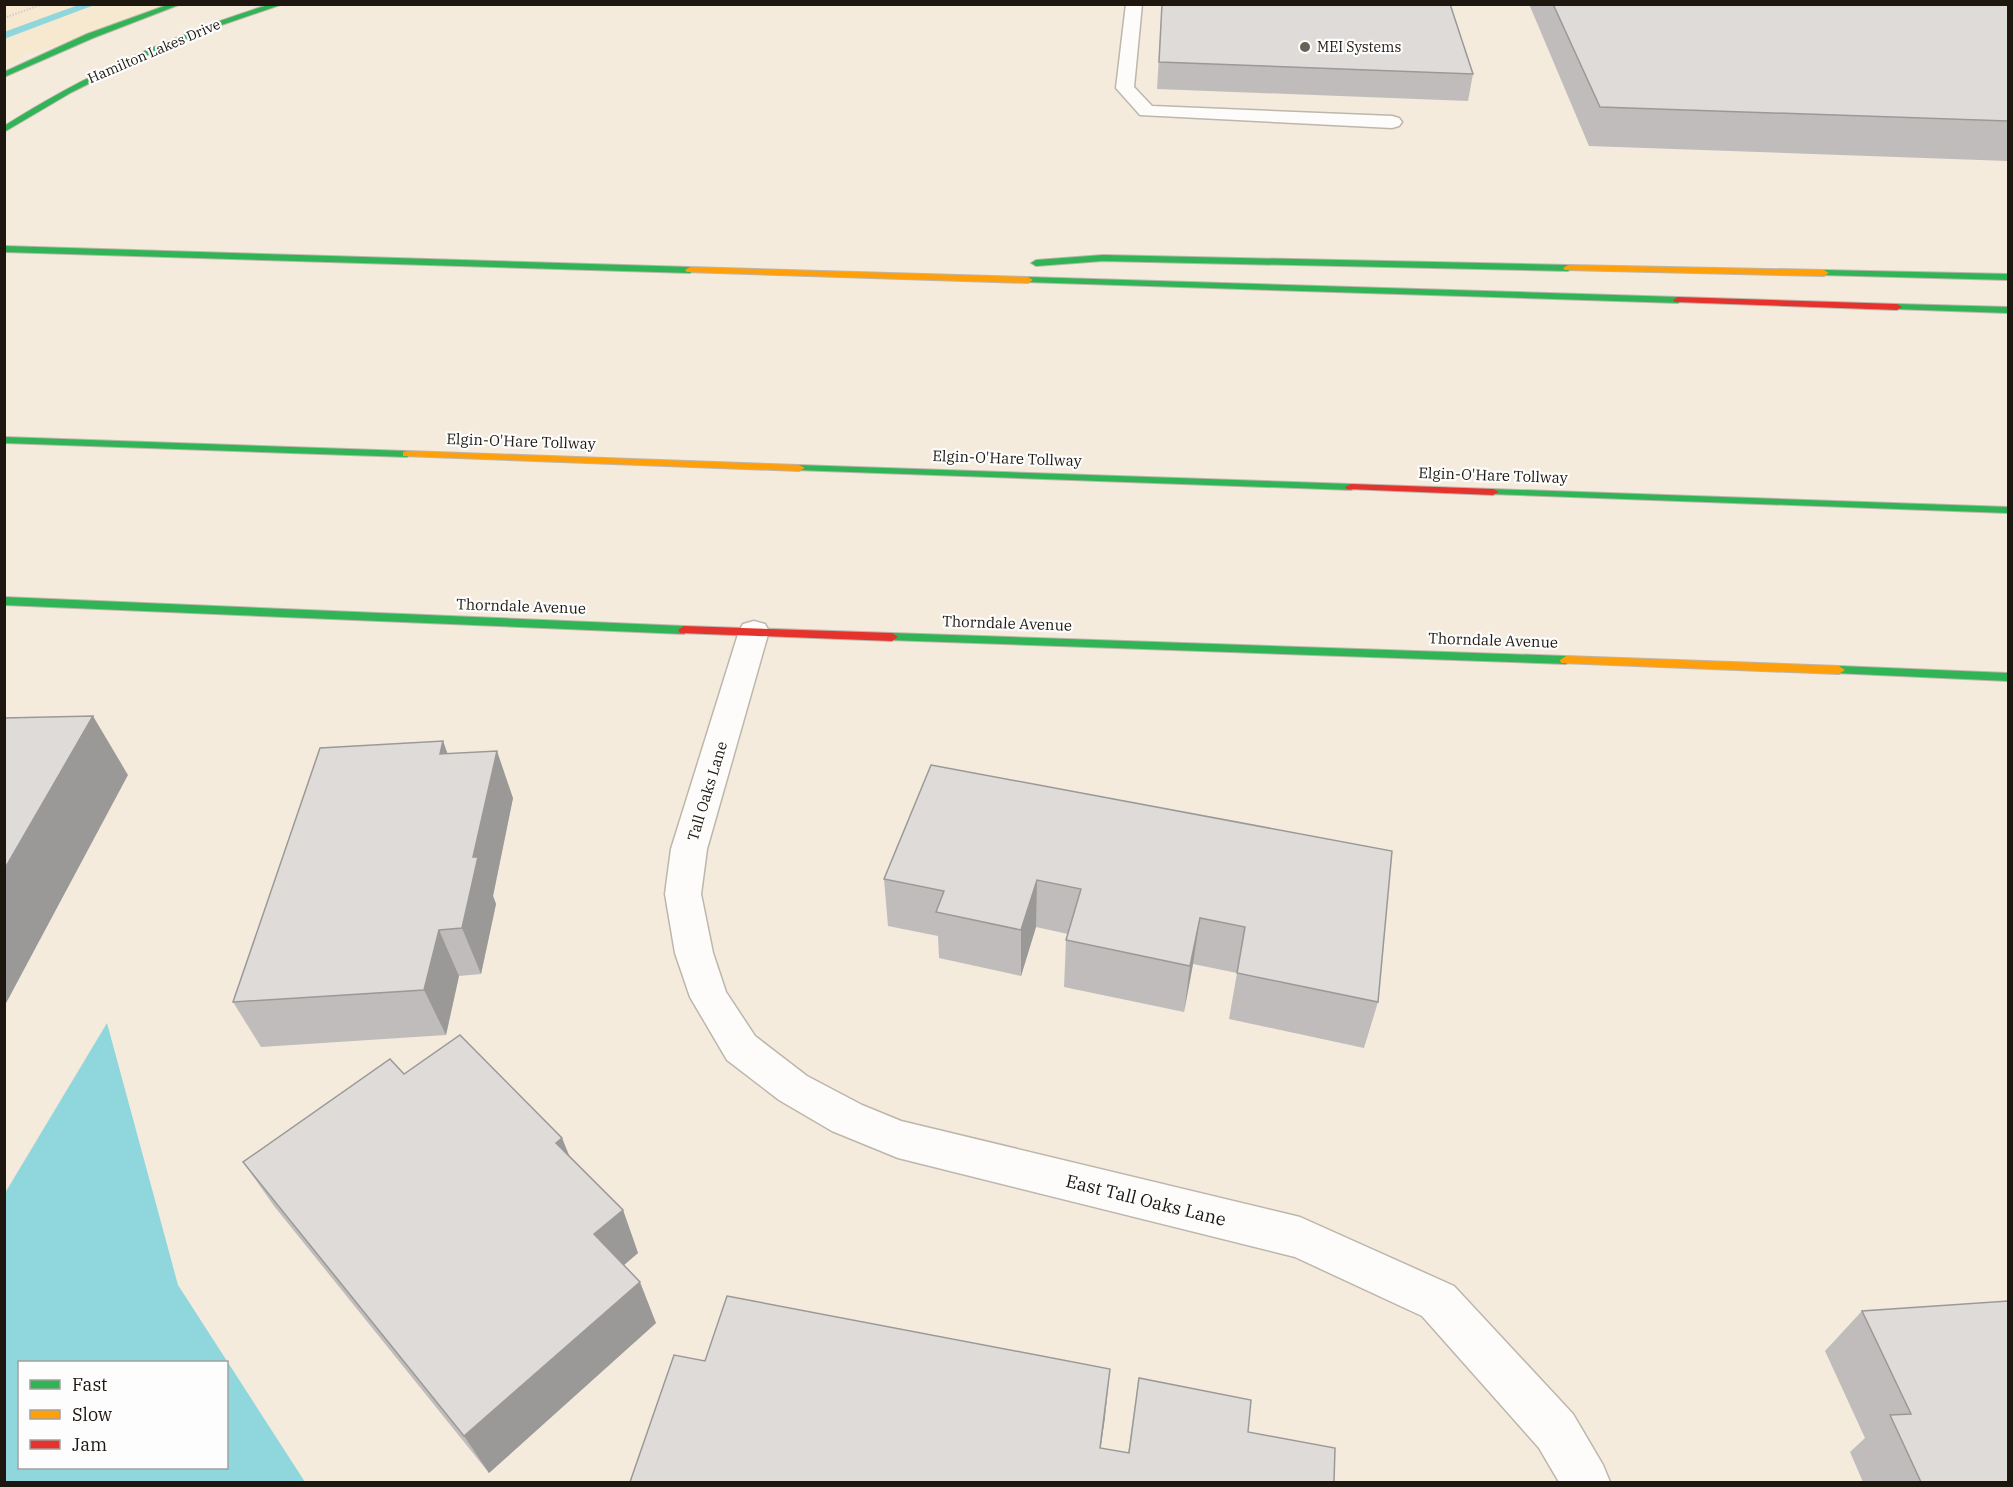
<svg xmlns="http://www.w3.org/2000/svg" width="2013" height="1487" viewBox="0 0 2013 1487" font-family="'IBM Plex Serif',serif">
	<style>
		.built { fill: #f7e8d0 }
		.water { fill: #8fd7dc; fill-rule: evenodd }
		.lines { fill: none; stroke-linecap: round; stroke-linejoin: round }
		.stream { fill: #8fd7dc; fill-rule: evenodd }
		.lane-casing { stroke: #bdb6ac; stroke-width: 3 }
		.street-casing { stroke: #bdb6ac; stroke-width: 3 }
		.fast-casing { stroke: #bdb6ac; stroke-width: 2 }
		.slow-casing { stroke: #bdb6ac; stroke-width: 2 }
		.jam-casing { stroke: #bdb6ac; stroke-width: 2 }
		.path { stroke: #d0ceca; stroke-width: 2; stroke-dasharray: 1.5 1.5; stroke-linecap: butt }
		.lane { fill: #fdfcfa; fill-rule: evenodd }
		.street { fill: #fdfcfa; fill-rule: evenodd }
		.fast { fill: #30b455; fill-rule: evenodd }
		.slow { fill: #ff9f0a; fill-rule: evenodd }
		.jam { fill: #e5322d; fill-rule: evenodd }
		.wall { fill: #bfbcbb }
		.shaded-wall { fill: #9b9998 }
		.building { fill: #dedbd9; stroke: #9b9998; stroke-width: 1.5 }
		.poi-dot { fill: #686157; stroke: #fdfdfd; stroke-width: 2 }
		.labels { text-anchor: middle; dominant-baseline: central; stroke-width: 4.5; stroke-linejoin: round; paint-order: stroke }
		.far-poi-label { font-size: 14px; fill: #1d170f; stroke: #fdfdfd; text-anchor: start }
		.far-street-label { font-size: 14px; fill: #1d170f; stroke: #fdfdfd }
		.street-label { font-size: 15px; fill: #1d170f; stroke: #fdfdfd }
		.near-street-label { font-size: 18px; fill: #1d170f; stroke: #fdfdfd }
	</style>
	<rect width="100%" height="100%" fill="#f4ebdd"/>
	<path class="built" d="M 5,5 L 187,5 L 26,55 L 5,68 Z"/>
	<path class="water" d="M 107,1023 L 178,1285 L 305,1482 L 5,1482 L 5,1193 ZM 20,1362 L 226,1362 L 226,1468 L 20,1468 Z"/>
	<g class="lines">
		<path class="stream" d="M 81,4 L 97,4 L 4,39 L 4,32 Z"/>
		<defs>
			<path id="lane" d="M 1126,4 L 1142,4 L 1134,87 L 1152,106 L 1392,116 L 1399,118 L 1402,122 L 1399,126 L 1392,128 L 1140,115 L 1116,88 Z"/>
			<path id="street" d="M 754,621 L 765,624 L 769,631 L 707,849 L 701,894 L 713,953 L 726,992 L 755,1036 L 807,1076 L 862,1105 L 901,1121 L 1300,1217 L 1454,1286 L 1573,1414 L 1603,1465 L 1610,1482 L 1559,1482 L 1539,1448 L 1422,1316 L 1295,1257 L 898,1158 L 832,1131 L 779,1100 L 727,1060 L 690,997 L 675,953 L 665,894 L 671,849 L 739,631 L 743,624 Z"/>
			<g id="fast">
				<path d="M 170,4 L 181,4 L 93,38 L 4,77 L 4,72 L 87,34 Z"/>
				<path d="M 271,4 L 283,4 L 210,29 L 140,58 L 72,92 L 4,132 L 4,126 C 88,73 176,33 271,4 Z"/>
				<path d="M 4,246 L 690,267 L 695,270 L 690,273 L 4,252 Z"/>
				<path d="M 1103,255 L 1568,265 L 1573,268 L 1568,271 L 1103,261 L 1036,266 L 1031,263 L 1036,260 Z"/>
				<path d="M 1824,270 L 2008,274 L 2008,280 L 1821,275 L 1819,273 Z"/>
				<path d="M 1028,277 L 1678,297 L 1683,300 L 1678,303 L 1025,282 L 1025,278 Z"/>
				<path d="M 1897,304 L 2008,307 L 2008,313 L 1894,309 L 1892,307 Z"/>
				<path d="M 4,437 L 407,451 L 412,454 L 407,457 L 4,443 Z"/>
				<path d="M 799,465 L 1351,484 L 1357,487 L 1351,490 L 795,470 L 793,468 Z"/>
				<path d="M 1493,489 L 2008,507 L 2008,513 L 1489,494 L 1487,492 Z"/>
				<path d="M 4,597 L 684,626 L 690,630 L 684,634 L 4,605 Z"/>
				<path d="M 892,633 L 1566,656 L 1572,660 L 1566,664 L 888,640 L 886,637 L 888,634 Z"/>
				<path d="M 1839,666 L 2008,673 L 2008,681 L 1834,673 L 1833,670 Z"/>
			</g>
			<g id="slow">
				<path d="M 1568,265 L 1824,270 L 1829,273 L 1824,276 L 1565,270 L 1563,268 Z"/>
				<path d="M 690,267 L 1028,277 L 1033,280 L 1028,283 L 687,272 L 685,270 Z"/>
				<path d="M 407,451 L 799,465 L 805,468 L 799,471 L 403,456 L 403,452 Z"/>
				<path d="M 1566,656 L 1839,666 L 1845,670 L 1839,674 L 1561,663 L 1560,660 Z"/>
			</g>
			<g id="jam">
				<path d="M 1678,297 L 1897,304 L 1902,307 L 1897,310 L 1675,302 L 1673,300 Z"/>
				<path d="M 1351,484 L 1493,489 L 1499,492 L 1493,495 L 1347,489 L 1345,487 Z"/>
				<path d="M 684,626 L 892,633 L 898,637 L 892,641 L 680,633 L 678,630 Z"/>
			</g>
		</defs>
		<use href="#lane" class="lane-casing"/>
		<use href="#street" class="street-casing"/>
		<use href="#fast" class="fast-casing"/>
		<use href="#slow" class="slow-casing"/>
		<use href="#jam" class="jam-casing"/>
		<path class="path" d="M 4,18 L 43,4"/>
		<use href="#lane" class="lane"/>
		<use href="#street" class="street"/>
		<use href="#fast" class="fast"/>
		<use href="#slow" class="slow"/>
		<use href="#jam" class="jam"/>
	</g>
	<g class="wall">
		<path d="M 1162,4 L 1473,74 L 1468,101 L 1157,89 Z"/>
		<path d="M 1529,4 L 2008,4 L 2008,161 L 1589,146 Z"/>
		<path d="M 443,741 L 447,754 L 513,798 L 493,896 L 496,904 L 481,974 L 459,976 L 446,1035 L 261,1047 L 233,1002 Z"/>
		<path d="M 1392,851 L 1378,1002 L 1364,1048 L 1229,1019 L 1237,973 L 1193,964 L 1184,1012 L 1064,987 L 1066,940 L 1068,934 L 1036,927 L 1021,976 L 939,958 L 938,936 L 888,926 L 884,879 Z"/>
		<path d="M 404,1074 L 562,1138 L 569,1156 L 623,1210 L 638,1253 L 624,1265 L 656,1323 L 489,1473 L 274,1206 L 243,1162 Z"/>
		<path d="M 1862,1311 L 2008,1482 L 1863,1482 L 1850,1452 L 1865,1438 L 1825,1351 Z"/>
		<path d="M 705,1361 L 1105,1417 L 1100,1449 L 1128,1453 L 1139,1378 L 1248,1432 L 1334,1482 L 630,1482 Z"/>
	</g>
	<g class="shaded-wall">
		<path d="M 93,716 L 128,775 L 4,1007 L 4,870 Z"/>
		<path d="M 443,741 L 460,788 L 440,754 Z"/>
		<path d="M 497,751 L 513,798 L 493,896 L 496,904 L 481,974 L 462,928 L 473,857 Z"/>
		<path d="M 1037,880 L 1036,927 L 1021,976 L 1021,930 Z"/>
		<path d="M 1200,918 L 1193,964 L 1184,1012 L 1190,966 Z"/>
		<path d="M 439,930 L 459,976 L 446,1035 L 424,990 Z"/>
		<path d="M 562,1138 L 580,1182 L 556,1143 Z"/>
		<path d="M 623,1210 L 638,1253 L 611,1276 L 594,1234 Z"/>
		<path d="M 640,1282 L 656,1323 L 489,1473 L 464,1436 Z"/>
		<path d="M 1110,1369 L 1105,1417 L 1096,1482 Z"/>
	</g>
	<g class="building">
		<path d="M 1162,4 L 1450,4 L 1473,74 L 1159,62 Z"/>
		<path d="M 1553,4 L 2008,4 L 2008,121 L 1600,107 Z"/>
		<path d="M 93,716 L 4,870 L 4,718 Z"/>
		<path d="M 443,741 L 440,754 L 497,751 L 473,857 L 478,857 L 462,928 L 439,930 L 424,990 L 233,1002 L 320,748 Z"/>
		<path d="M 931,765 L 1392,851 L 1378,1002 L 1237,973 L 1245,927 L 1200,918 L 1190,966 L 1066,940 L 1081,889 L 1037,880 L 1021,930 L 936,912 L 944,891 L 884,879 Z"/>
		<path d="M 460,1035 L 562,1138 L 556,1143 L 623,1210 L 594,1234 L 640,1282 L 464,1436 L 243,1162 L 390,1059 L 404,1074 Z"/>
		<path d="M 727,1296 L 1110,1369 L 1100,1448 L 1129,1453 L 1139,1378 L 1251,1400 L 1248,1432 L 1335,1448 L 1334,1482 L 630,1482 L 674,1355 L 705,1361 Z"/>
		<path d="M 2008,1301 L 2008,1482 L 1921,1482 L 1890,1415 L 1911,1414 L 1862,1311 Z"/>
	</g>
	<circle class="poi-dot" cx="1305" cy="47" r="6"/>
	<g class="labels">
		<g class="far-poi-label">
			<text x="1317" y="47">MEI Systems</text>
		</g>
		<g class="far-street-label">
			<text transform="translate(154 51) rotate(-23)">Hamilton Lakes Drive</text>
		</g>
		<g class="street-label">
			<text transform="translate(521 441) rotate(2)">Elgin-O'Hare Tollway</text>
			<text transform="translate(1007 458) rotate(2)">Elgin-O'Hare Tollway</text>
			<text transform="translate(1493 475) rotate(2)">Elgin-O'Hare Tollway</text>
			<text transform="translate(521 606) rotate(2)">Thorndale Avenue</text>
			<text transform="translate(1007 623) rotate(2)">Thorndale Avenue</text>
			<text transform="translate(1493 640) rotate(2)">Thorndale Avenue</text>
			<text transform="translate(707 791) rotate(-73)">Tall Oaks Lane</text>
		</g>
		<g class="near-street-label">
			<text transform="translate(1146 1200) rotate(14)">East Tall Oaks Lane</text>
		</g>
	</g>
	<rect width="2013" height="1487" fill="none" stroke="#1d170f" stroke-width="12"/>
	<rect x="18" y="1361" width="210" height="108" fill="#fdfdfd" stroke="#a3a19e" stroke-width="1.5"/>
	<rect x="30" y="1380" width="30" height="9" fill="#30b455" stroke="#a3a19e" stroke-width="1.5"/>
	<text x="72" y="1391" font-size="18" fill="#1d170f">Fast</text>
	<rect x="30" y="1410" width="30" height="9" fill="#ff9f0a" stroke="#a3a19e" stroke-width="1.5"/>
	<text x="72" y="1421" font-size="18" fill="#1d170f">Slow</text>
	<rect x="30" y="1440" width="30" height="9" fill="#e5322d" stroke="#a3a19e" stroke-width="1.5"/>
	<text x="72" y="1451" font-size="18" fill="#1d170f">Jam</text>
</svg>
